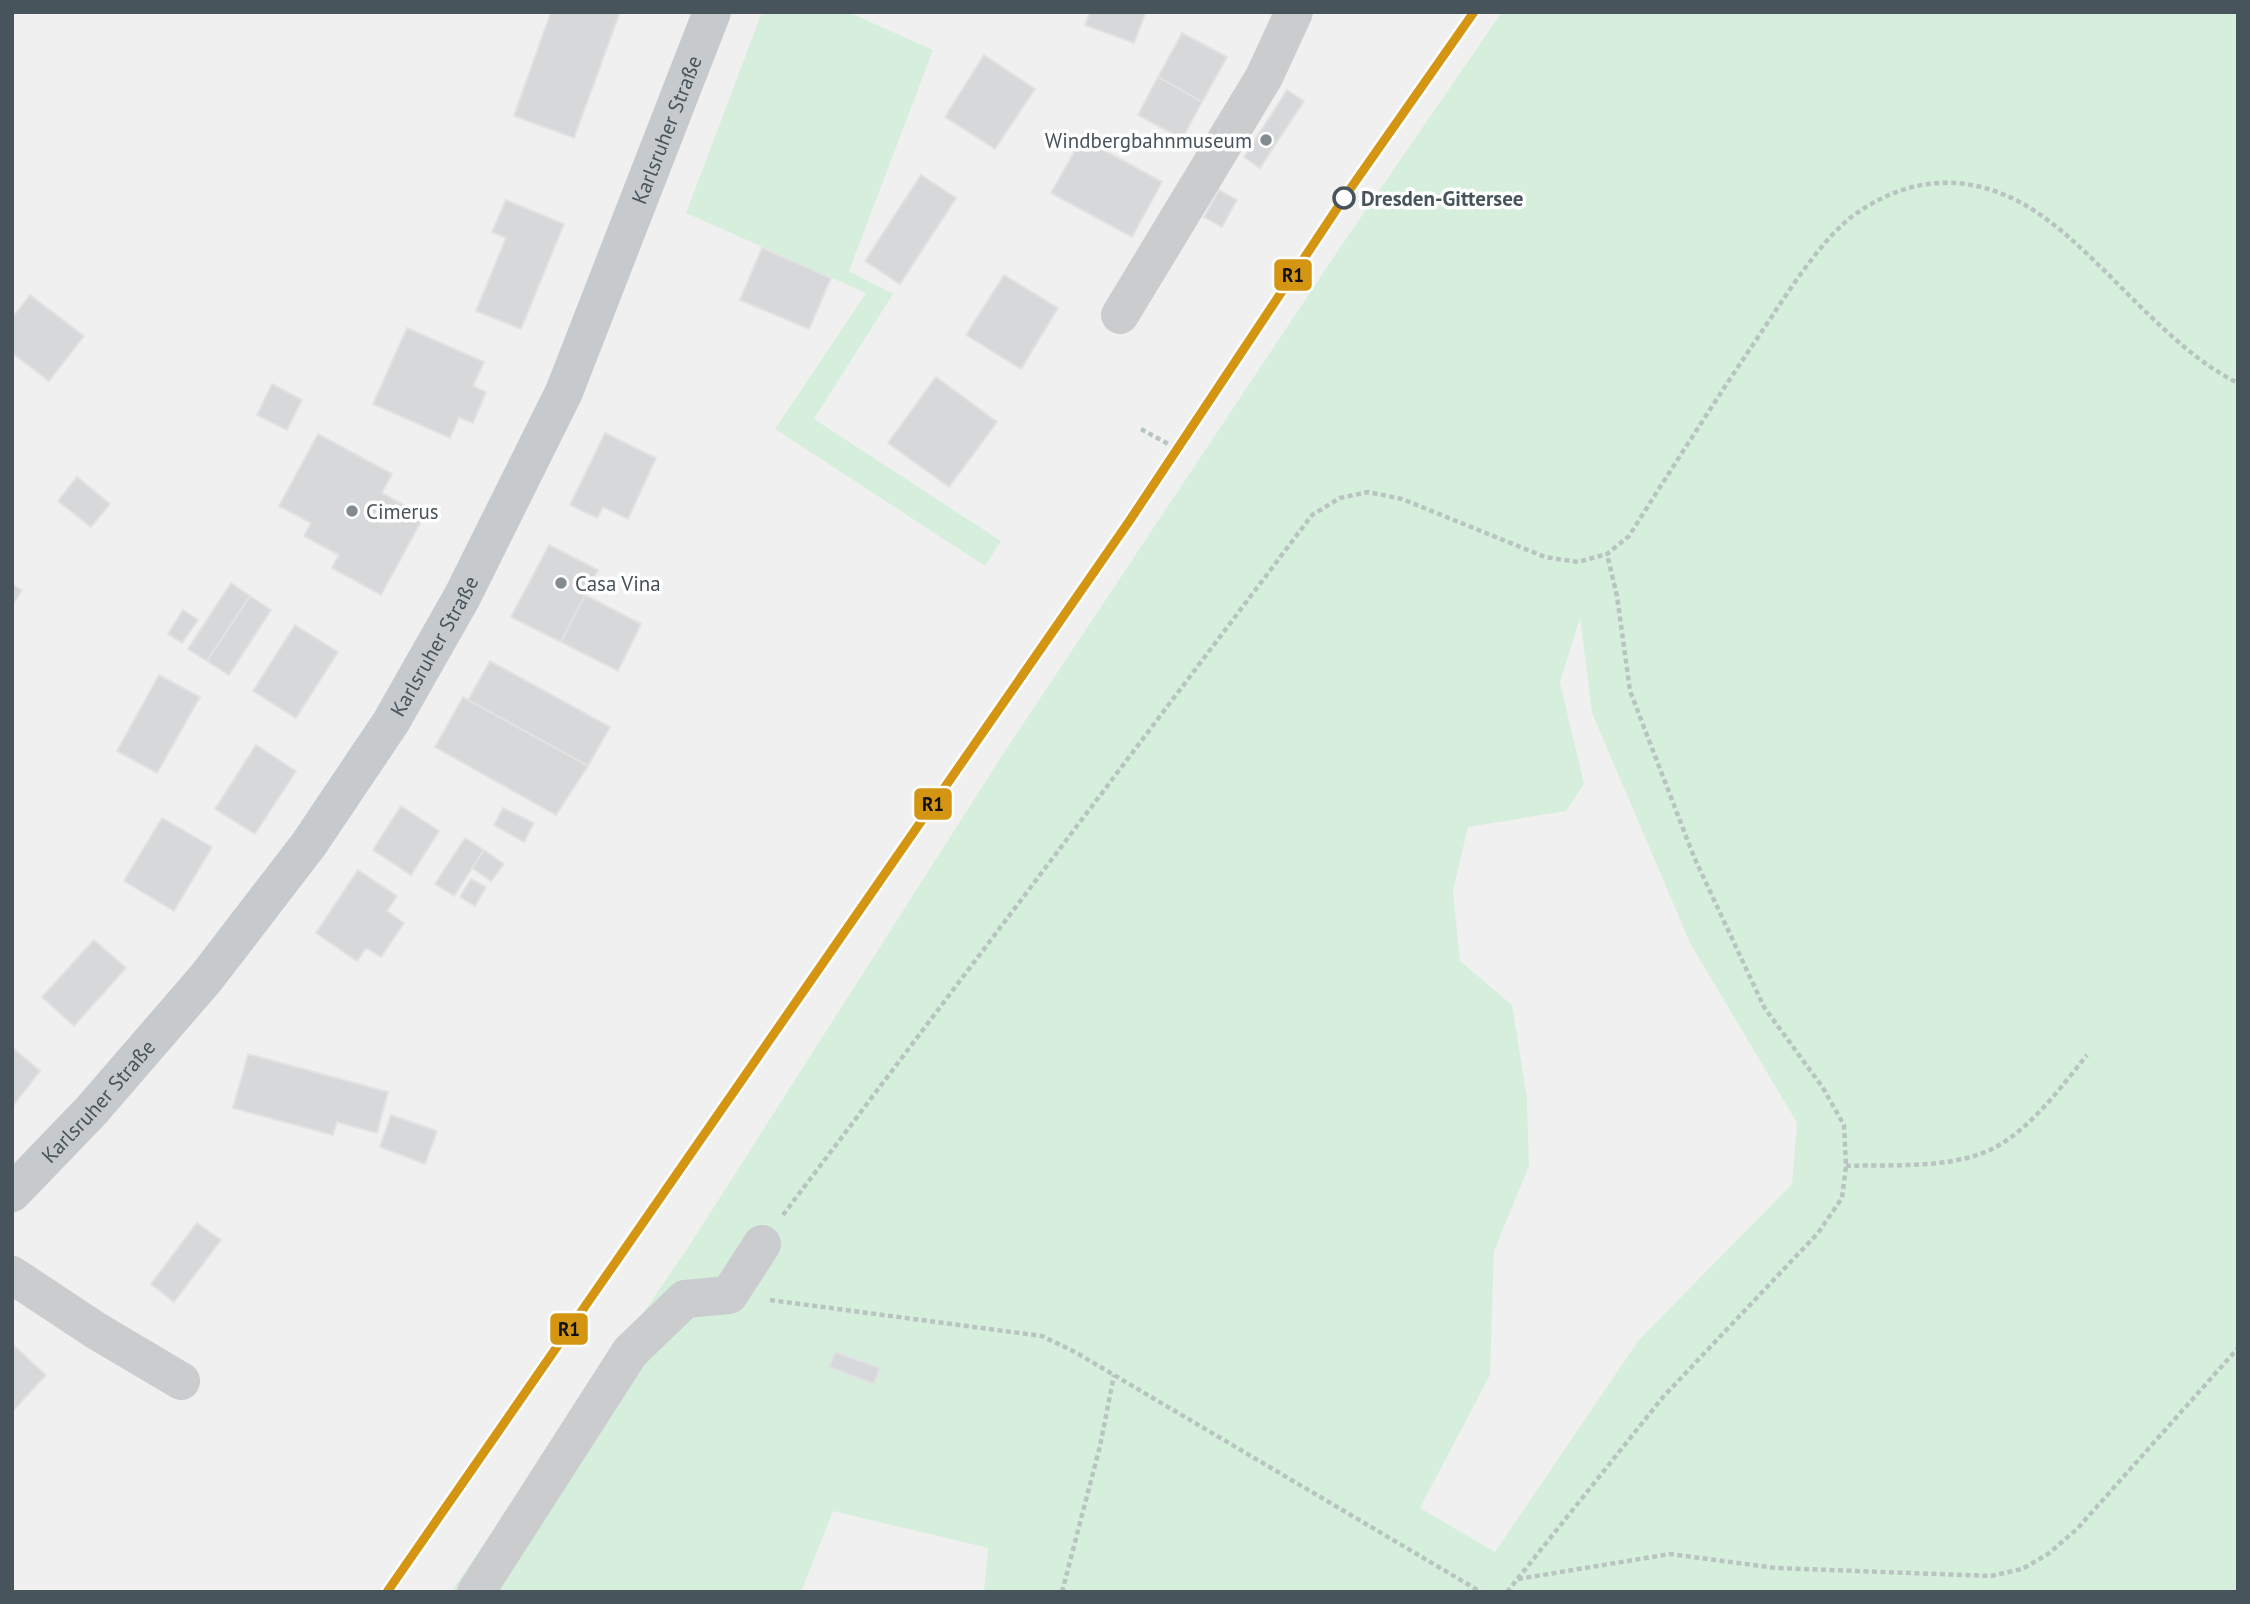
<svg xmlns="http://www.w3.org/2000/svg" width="2250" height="1604" viewBox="0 0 2250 1604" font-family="'PT Sans',sans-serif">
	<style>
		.green { fill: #d6efdd; fill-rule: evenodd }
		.building { fill: #d7d8d9; stroke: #e2e2e3; stroke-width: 2 }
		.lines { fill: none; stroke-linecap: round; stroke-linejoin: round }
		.path { stroke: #b8c4c0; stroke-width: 4.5; stroke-dasharray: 5 3.5; stroke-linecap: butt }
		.minor { stroke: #caccce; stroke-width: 38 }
		.major { stroke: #c6cacd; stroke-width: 38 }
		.rail-casing { stroke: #c5c6c8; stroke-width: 8 }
		.rail { stroke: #fff; stroke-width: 5; stroke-dasharray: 16; stroke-linecap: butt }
		.rail-1-casing { stroke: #fff; stroke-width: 14 }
		.rail-1 { stroke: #d49612; stroke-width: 9 }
		.poi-dot { fill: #828b90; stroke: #fff; stroke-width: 2.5 }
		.stop-dot { fill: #fff; stroke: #47545c; stroke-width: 3.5 }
		.labels { text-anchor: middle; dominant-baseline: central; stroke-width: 7; stroke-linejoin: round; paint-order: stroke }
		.street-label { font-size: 21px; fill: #47545c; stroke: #fff }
		.poi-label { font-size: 21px; fill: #47545c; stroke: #fff; text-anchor: start }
		.stop-label { font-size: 21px; font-weight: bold; fill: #47545c; stroke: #fff; text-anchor: start }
		.line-badge { stroke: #fff; stroke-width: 2.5 }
		.pale-badge-label { font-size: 19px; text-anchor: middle; font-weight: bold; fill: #111 }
	</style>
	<rect width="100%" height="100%" fill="#f1f0f0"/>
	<g class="green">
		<path d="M 762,12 L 848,12 L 933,50 L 849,271 L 893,294 L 814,419 L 1001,541 L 985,566 L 775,429 L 866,293 L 686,213 Z"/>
		<path d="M 1502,12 L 2238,12 L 2238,1592 L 984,1592 L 988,1548 L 833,1511 L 801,1592 L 451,1592 L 687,1249 L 1005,751 L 1339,249 ZM 1580,618 L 1592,713 L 1690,943 L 1797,1123 L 1792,1184 L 1638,1341 L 1495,1552 L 1420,1508 L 1490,1375 L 1494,1251 L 1529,1166 L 1527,1098 L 1512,1005 L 1460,961 L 1453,891 L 1468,827 L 1566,811 L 1584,784 L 1560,682 Z"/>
	</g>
	<g class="building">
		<path d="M 551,12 L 620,12 L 574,138 L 514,116 Z"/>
		<path d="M 1090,12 L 1146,12 L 1134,43 L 1085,25 Z"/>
		<path d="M 1182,33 L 1227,57 L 1202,102 L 1158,77 Z"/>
		<path d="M 984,55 L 1035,89 L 995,149 L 945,117 Z"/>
		<path d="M 1158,77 L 1202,102 L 1182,139 L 1138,115 Z"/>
		<path d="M 1287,90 L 1304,101 L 1260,168 L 1244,157 Z"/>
		<path d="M 1082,138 L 1162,182 L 1132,237 L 1051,193 Z"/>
		<path d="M 921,175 L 956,198 L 900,284 L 865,261 Z"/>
		<path d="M 1219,190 L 1237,200 L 1222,227 L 1204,217 Z"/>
		<path d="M 506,200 L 564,224 L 521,329 L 476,311 L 506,238 L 492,232 Z"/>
		<path d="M 762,248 L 831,278 L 809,329 L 740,300 Z"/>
		<path d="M 1004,275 L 1058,308 L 1021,369 L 966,335 Z"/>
		<path d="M 30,295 L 84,336 L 49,381 L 12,353 L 12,318 Z"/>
		<path d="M 407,328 L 484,362 L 473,386 L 486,392 L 473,423 L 459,417 L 450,438 L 373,404 Z"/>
		<path d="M 936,377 L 997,422 L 949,487 L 888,443 Z"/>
		<path d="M 272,384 L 302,400 L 287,430 L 257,415 Z"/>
		<path d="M 605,433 L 656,458 L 628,519 L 603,507 L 597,518 L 570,505 Z"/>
		<path d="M 318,434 L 392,474 L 382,493 L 424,516 L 381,595 L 332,568 L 339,555 L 304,536 L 311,523 L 279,506 Z"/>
		<path d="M 77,477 L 110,504 L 91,527 L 58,501 Z"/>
		<path d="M 549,545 L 598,570 L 561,642 L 511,617 Z"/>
		<path d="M 231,583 L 250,596 L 207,661 L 188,649 Z"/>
		<path d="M 12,584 L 22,590 L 12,606 Z"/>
		<path d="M 585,595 L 641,624 L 618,671 L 561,642 Z"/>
		<path d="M 250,596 L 271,610 L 229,675 L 207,661 Z"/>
		<path d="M 183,610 L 198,620 L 182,643 L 168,634 Z"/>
		<path d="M 295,625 L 338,652 L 296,718 L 253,691 Z"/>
		<path d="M 490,661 L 610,727 L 588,766 L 468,700 Z"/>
		<path d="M 159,675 L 200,697 L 157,773 L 117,751 Z"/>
		<path d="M 463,697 L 588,766 L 556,815 L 435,747 Z"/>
		<path d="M 256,745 L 296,771 L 255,834 L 215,809 Z"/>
		<path d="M 401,806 L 439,831 L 411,875 L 373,850 Z"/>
		<path d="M 503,808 L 534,823 L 524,842 L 494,825 Z"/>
		<path d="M 162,818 L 212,847 L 174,911 L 124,881 Z"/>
		<path d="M 465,838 L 484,850 L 454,896 L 435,884 Z"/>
		<path d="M 484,850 L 504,864 L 491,881 L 472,868 Z"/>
		<path d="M 358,870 L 397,896 L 387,911 L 404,923 L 381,957 L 366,948 L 357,961 L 316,933 Z"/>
		<path d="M 471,879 L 486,887 L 475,906 L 460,897 Z"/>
		<path d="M 94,940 L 126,968 L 74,1026 L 42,997 Z"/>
		<path d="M 12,1047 L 40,1071 L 12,1107 Z"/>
		<path d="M 248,1054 L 388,1092 L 377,1133 L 337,1122 L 333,1135 L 233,1108 Z"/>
		<path d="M 391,1115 L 437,1131 L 425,1164 L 380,1147 Z"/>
		<path d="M 197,1223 L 221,1240 L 174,1302 L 151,1284 Z"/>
		<path d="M 12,1344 L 46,1375 L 12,1412 Z"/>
		<path d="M 835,1352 L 880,1368 L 874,1384 L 829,1367 Z"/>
	</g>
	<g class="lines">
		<g class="path">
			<path d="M 1141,429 L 1170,445"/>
			<path d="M 1846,1166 C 1894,1164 1952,1170 1996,1147 C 2033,1126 2061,1087 2087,1055"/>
			<path d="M 783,1215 L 1312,515 L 1340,498 L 1368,492 L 1402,499 L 1545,557 L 1578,562 L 1607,554 L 1629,536 C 1669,473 1709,410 1750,349 C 1777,310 1817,242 1854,215 C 1917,170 1983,173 2045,218 C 2108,264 2168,349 2238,383"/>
			<path d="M 770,1300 L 1042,1336 L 1075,1352 L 1481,1592"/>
			<path d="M 1518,1579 L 1670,1554 L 1776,1568 L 1991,1576 L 2022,1569 L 2048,1554 L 2077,1529 L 2238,1348"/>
			<path d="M 1062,1592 L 1100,1446 L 1114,1375"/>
			<path d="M 1507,1592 L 1663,1397 L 1818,1233 L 1842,1198 L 1846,1166 L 1844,1125 L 1823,1088 L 1764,1007 L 1694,857 L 1630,691 L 1617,596 L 1607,554"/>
		</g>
		<g class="minor">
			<path d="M 1120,315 L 1264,77 L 1294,12"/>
			<path d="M 12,1275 L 95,1330 L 181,1381"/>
			<path d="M 476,1592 L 630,1352 L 685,1299 L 729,1295 L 762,1244"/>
		</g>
		<path class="major" id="s1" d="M 12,1193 L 91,1111 L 206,978 L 309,844 L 391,722 L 462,597 L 564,392 L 712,12"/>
		<defs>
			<path id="rail" d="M 387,1592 L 1130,520 L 1348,192 L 1414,100"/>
		</defs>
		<use href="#rail" class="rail-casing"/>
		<use href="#rail" class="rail"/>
		<defs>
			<path id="rail-1" d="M 387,1592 L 1130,520 L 1348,192 L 1474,12"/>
		</defs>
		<use href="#rail-1" class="rail-1-casing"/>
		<use href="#rail-1" class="rail-1"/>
	</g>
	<g class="poi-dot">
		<circle cx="1266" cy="140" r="7"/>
		<circle cx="352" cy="511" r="7"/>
		<circle cx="561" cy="583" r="7"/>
	</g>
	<circle class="stop-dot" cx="1344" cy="198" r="10"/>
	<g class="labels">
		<g class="street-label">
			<text stroke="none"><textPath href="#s1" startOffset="1260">Karlsruher Straße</textPath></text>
			<text stroke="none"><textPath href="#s1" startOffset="693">Karlsruher Straße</textPath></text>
			<text stroke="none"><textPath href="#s1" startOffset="126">Karlsruher Straße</textPath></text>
		</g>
		<g class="poi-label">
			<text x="1252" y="140" text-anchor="end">Windbergbahnmuseum</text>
			<text x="366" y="511">Cimerus</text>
			<text x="575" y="583">Casa Vina</text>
		</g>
		<g class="stop-label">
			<text x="1361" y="198">Dresden-Gittersee</text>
		</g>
	</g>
	<g class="line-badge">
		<rect x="1273" y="258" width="40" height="34" rx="7" fill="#d49612"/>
		<rect x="913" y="787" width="40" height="34" rx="7" fill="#d49612"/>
		<rect x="549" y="1312" width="40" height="34" rx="7" fill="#d49612"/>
	</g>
	<g class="pale-badge-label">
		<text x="1293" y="282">R1</text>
		<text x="933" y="811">R1</text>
		<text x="569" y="1336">R1</text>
	</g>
	<rect width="2250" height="1604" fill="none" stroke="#47545c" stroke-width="28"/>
</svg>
